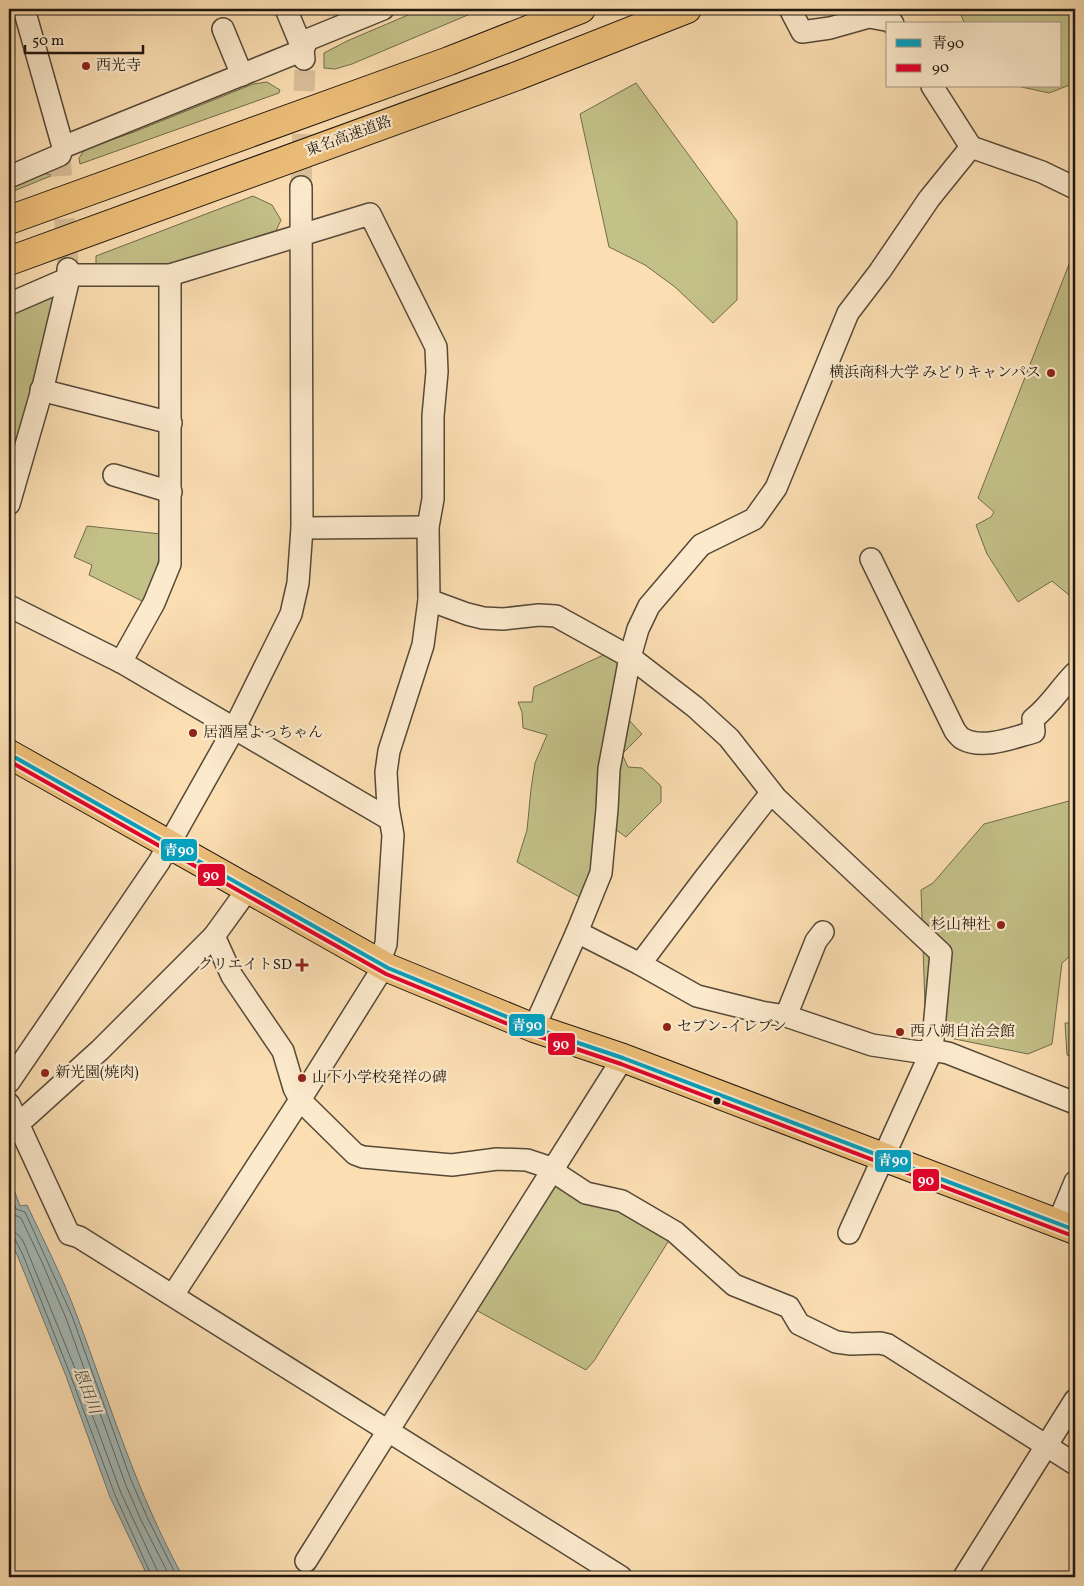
<svg xmlns="http://www.w3.org/2000/svg" width="1084" height="1586" viewBox="0 0 1084 1586" font-family="Vollkorn,'Noto Serif JP',serif">
	<style>
		.green { fill: #c3c088; stroke: #716c4c }
		.water { fill: #a3b9b7; stroke: #6e7874 }
		.lines { fill: none; stroke-linecap: round; stroke-linejoin: round }
		.shore { stroke: #616863; stroke-width: 1 }
		.minor-tunnel { stroke: #dac09a; stroke-width: 21; stroke-dasharray: 21 11; stroke-linecap: butt }
		.minor-casing { stroke: #564938; stroke-width: 24 }
		.major-casing { stroke: #1f170f; stroke-width: 30 }
		.highway-casing { stroke: #1f170f; stroke-width: 30 }
		.minor { stroke: #fceacd; stroke-width: 21 }
		.major { stroke: #eebf79; stroke-width: 28 }
		.highway { stroke: #eebf79; stroke-width: 28 }
		.bus-1-casing { stroke: #fceacd; stroke-width: 8 }
		.bus-2-casing { stroke: #fceacd; stroke-width: 8 }
		.bus-1 { stroke: #02a2c4; stroke-width: 4 }
		.bus-2 { stroke: #e4002b; stroke-width: 4 }
		.poi-dot { fill: #8f2418; stroke: #fceacd; stroke-width: 2 }
		.bus-dot { fill: #1f170f; stroke: #fceacd; stroke-width: 2 }
		.labels { text-anchor: middle; dominant-baseline: central; stroke-width: 4.5; stroke-linejoin: round; paint-order: stroke }
		.poi-label { font-size: 15px; fill: #1f170f; stroke: #fceacd; text-anchor: start }
		.street-label { font-size: 15px; fill: #1f170f; stroke: #fceacd }
		.water-label { font-size: 16px; font-style: italic; fill: #4d504a; stroke: #fceacd }
		.line-badge { stroke: #fceacd; stroke-width: 2 }
		.badge-label { font-size: 14px; text-anchor: middle; font-weight: bold; fill: #fff }
	</style>
	<rect width="100%" height="100%" fill="#fbdeb2"/>
	<filter id="stains"><feTurbulence type="fractalNoise" baseFrequency=".004" numOctaves="4"/><feColorMatrix values="0 0 0 0 .2 0 0 0 0 .09 0 0 0 0 .02 0 0 0 .5 -.17"/></filter>
	<radialGradient id="worn" r=".72"><stop offset=".6" stop-color="#630" stop-opacity="0"/><stop offset="1" stop-color="#630" stop-opacity=".3"/></radialGradient>
	<g class="green">
		<path d="M 422,9 L 482,9 L 352,64 L 335,69 L 324,68 L 324,53 L 347,41 Z"/>
		<path d="M 958,9 L 1075,9 L 1075,83 L 1049,93 L 1017,86 L 1060,86 L 1060,24 L 965,24 Z"/>
		<path d="M 267,82 L 280,90 L 279,93 L 80,164 L 79,158 L 85,149 L 134,132 L 253,84 Z"/>
		<path d="M 636,83 L 737,221 L 737,300 L 713,323 L 675,287 L 645,265 L 609,247 L 580,114 Z"/>
		<path d="M 43,173 L 53,175 L 9,193 L 9,185 Z"/>
		<path d="M 253,196 L 272,205 L 281,220 L 276,231 L 166,266 L 96,265 L 96,256 Z"/>
		<path d="M 1075,249 L 1075,600 L 1052,581 L 1018,602 L 987,554 L 976,525 L 991,517 L 994,512 L 978,498 Z"/>
		<path d="M 58,287 L 23,441 L 9,437 L 9,308 Z"/>
		<path d="M 87,526 L 161,534 C 160,565 156,574 142,601 L 89,575 L 92,565 L 74,557 Z"/>
		<path d="M 610,652 L 623,658 L 598,857 L 583,899 L 517,862 L 527,830 L 531,789 L 535,763 L 547,735 L 523,728 L 522,712 L 518,702 L 532,702 L 534,687 Z"/>
		<path d="M 626,717 L 642,734 L 622,754 L 628,767 L 642,768 L 661,786 L 661,802 L 626,837 L 615,829 L 615,787 Z"/>
		<path d="M 1069,801 L 1075,801 L 1075,952 L 1062,963 L 1052,1044 L 1028,1054 L 950,1038 L 925,1005 L 921,890 L 933,883 L 984,824 Z"/>
		<path d="M 1065,1023 L 1075,1023 L 1075,1057 L 1067,1055 Z"/>
		<path d="M 555,1180 L 617,1207 L 671,1237 L 594,1361 L 586,1370 L 474,1309 Z"/>
	</g>
	<path class="water" d="M 9,1176 L 20,1206 L 27,1205 C 44,1241 63,1278 77,1316 C 110,1404 137,1494 183,1577 L 148,1577 L 110,1497 L 66,1376 L 18,1257 L 9,1238 Z"/>
	<g class="lines">
		<g class="shore">
			<path d="M 9,1190 L 16,1209 L 25,1212 L 72,1316 L 131,1480 L 147,1517 L 177,1577"/>
			<path d="M 9,1207 L 13,1214 L 21,1218 L 41,1260 L 66,1318 L 125,1483 L 141,1520 L 170,1577"/>
			<path d="M 9,1231 C 21,1232 24,1243 28,1253 L 76,1371 L 121,1493 L 157,1570 L 158,1577"/>
			<path d="M 9,1237 L 15,1239 L 23,1255 L 70,1374 L 115,1495 L 152,1577"/>
		</g>
		<g class="minor-tunnel">
			<path d="M 60,155 L 68,264"/>
			<path d="M 301,187 L 305,64"/>
		</g>
		<defs>
			<g id="minor">
				<path d="M 24,9 L 63,147"/>
				<path d="M 286,9 L 303,50 L 304,59"/>
				<path d="M 790,9 L 802,32 L 830,28 L 869,17 L 891,21 L 893,24"/>
				<path d="M 223,29 L 242,75"/>
				<path d="M 932,86 L 971,147 L 1042,172 L 1075,188"/>
				<path d="M 9,177 L 60,155 L 63,147 L 303,50 L 307,40 L 383,9"/>
				<path d="M 9,304 L 76,275 L 170,275 L 370,214 L 436,347 L 437,372 L 433,416 L 433,499 L 428,527 L 429,600 L 423,645 L 389,751 L 386,772 L 388,807 L 393,835 L 386,944 L 379,963 L 379,974 L 300,1100 L 173,1295"/>
				<path d="M 41,390 L 171,423"/>
				<path d="M 114,475 L 171,492"/>
				<path d="M 9,504 L 44,383 L 69,278 L 68,269"/>
				<path d="M 302,528 L 428,527"/>
				<path d="M 871,559 L 955,731 C 957,733 960,738 963,739 C 983,750 1015,737 1034,732 L 1033,719 C 1050,706 1060,688 1075,673"/>
				<path d="M 429,600 L 467,614 L 483,618 L 503,619 L 539,615 L 556,616 L 630,657 L 695,707 L 729,738 L 776,798 L 941,953 L 932,1050 L 919,1052 L 872,1045 L 786,1016 L 761,1012 L 697,996 L 640,964 L 577,932"/>
				<path d="M 9,606 L 121,662 L 389,819"/>
				<path d="M 121,662 L 154,603 L 170,564 L 170,275"/>
				<path d="M 214,936 L 232,976 L 283,1051 L 294,1088 L 300,1100 L 355,1154 L 363,1157 L 452,1165 L 497,1159 L 527,1160 L 545,1166 L 586,1193 L 622,1201 L 675,1232 L 734,1285 L 789,1307 L 799,1324 L 836,1342 L 851,1344 L 880,1343 L 888,1345 L 1075,1464"/>
				<path d="M 640,964 L 704,879 L 771,793"/>
				<path d="M 786,1016 L 816,941 L 823,932"/>
				<path d="M 534,1028 L 577,932 L 601,873 L 607,809 L 609,769 L 630,657 L 638,629 L 649,606 L 701,545 L 754,519 L 776,488 L 848,313 L 880,271 L 929,199 L 971,147"/>
				<path d="M 9,1082 L 159,862 L 235,727 L 291,614 L 298,583 L 302,528 L 301,187"/>
				<path d="M 9,1104 L 69,1234 L 79,1237 L 621,1577"/>
				<path d="M 17,1122 L 26,1117 L 100,1050 L 214,936 L 248,889"/>
				<path d="M 1058,1223 L 1075,1182"/>
				<path d="M 849,1233 L 932,1050 L 948,1053 L 1075,1103"/>
				<path d="M 306,1561 L 623,1058"/>
				<path d="M 964,1577 L 1075,1400"/>
			</g>
			<path id="major" d="M 9,754 L 388,968 L 534,1028 L 623,1058 L 1075,1230"/>
			<g id="highway">
				<path d="M 9,220 L 449,61 L 581,9"/>
				<path d="M 9,261 L 517,76 L 687,9"/>
			</g>
		</defs>
		<use href="#minor" class="minor-casing"/>
		<use href="#major" class="major-casing"/>
		<use href="#highway" class="highway-casing"/>
		<use href="#minor" class="minor"/>
		<use href="#major" class="major"/>
		<use href="#highway" class="highway"/>
		<defs>
			<path id="bus-1" d="M 9,754 L 388,968 L 534,1028 L 623,1058 L 1075,1230"/>
			<path id="bus-2" d="M 9,761 L 386,974 L 532,1034 L 621,1064 L 1073,1236"/>
		</defs>
		<use href="#bus-1" class="bus-1-casing"/>
		<use href="#bus-2" class="bus-2-casing"/>
		<use href="#bus-1" class="bus-1"/>
		<use href="#bus-2" class="bus-2"/>
	</g>
	<g class="poi-dot">
		<circle cx="86" cy="66" r="5"/>
		<circle cx="1051" cy="373" r="5"/>
		<circle cx="193" cy="733" r="5"/>
		<circle cx="1001" cy="925" r="5"/>
		<path d="M299.5 957.5h5v5h5v5h-5v5h-5v-5h-5v-5h5z"/>
		<circle cx="667" cy="1027" r="5"/>
		<circle cx="900" cy="1032" r="5"/>
		<circle cx="45" cy="1073" r="5"/>
		<circle cx="302" cy="1078" r="5"/>
	</g>
	<circle class="bus-dot" cx="717" cy="1101" r="4.5"/>
	<g class="labels">
		<g class="poi-label">
			<text x="96" y="66">西光寺</text>
			<text x="1041" y="373" text-anchor="end">横浜商科大学 みどりキャンパス</text>
			<text x="203" y="733">居酒屋よっちゃん</text>
			<text x="991" y="925" text-anchor="end">杉山神社</text>
			<text x="292" y="965" text-anchor="end">クリエイトSD</text>
			<text x="677" y="1027">セブン-イレブン</text>
			<text x="910" y="1032">西八朔自治会館</text>
			<text x="55" y="1073">新光園(焼肉)</text>
			<text x="312" y="1078">山下小学校発祥の碑</text>
		</g>
		<g class="street-label">
			<text transform="translate(349 137) rotate(-20)">東名高速道路</text>
		</g>
		<g class="water-label">
			<text transform="translate(86 1391) rotate(69)">恩田川</text>
		</g>
	</g>
	<g class="line-badge">
		<rect x="160" y="838" width="38" height="24" rx="5" fill="#02a2c4"/>
		<rect x="197" y="863" width="29" height="24" rx="5" fill="#e4002b"/>
		<rect x="508" y="1013" width="38" height="24" rx="5" fill="#02a2c4"/>
		<rect x="547" y="1032" width="29" height="24" rx="5" fill="#e4002b"/>
		<rect x="874" y="1149" width="38" height="24" rx="5" fill="#02a2c4"/>
		<rect x="912" y="1168" width="28" height="24" rx="5" fill="#e4002b"/>
	</g>
	<g class="badge-label">
		<text x="179" y="855">青90</text>
		<text x="211" y="880">90</text>
		<text x="527" y="1030">青90</text>
		<text x="561" y="1049">90</text>
		<text x="893" y="1165">青90</text>
		<text x="926" y="1185">90</text>
	</g>
	<rect width="1084" height="1586" fill="none" stroke="#fbdeb2" stroke-width="30"/>
	<rect x="10" y="10" width="1064" height="1566" fill="none" stroke="#1f170f" stroke-width="2.5"/>
	<rect x="15" y="15" width="1054" height="1556" fill="none" stroke="#1f170f"/>
	<rect x="886" y="22" width="175" height="65" fill="#fceacd" stroke="#a49681"/>
	<rect x="896" y="39" width="25" height="8" fill="#02a2c4" stroke="#a49681"/>
	<text x="932" y="48" font-size="15" fill="#1f170f">青90</text>
	<rect x="896" y="64" width="25" height="8" fill="#e4002b" stroke="#a49681"/>
	<text x="932" y="72" font-size="15" fill="#1f170f">90</text>
	<path d="M25 45v8h118v-8" fill="none" stroke="#1f170f" stroke-width="2.5"/>
	<text x="32" y="45" font-size="15" fill="#1f170f" stroke="#fceacd" stroke-width="4" paint-order="stroke">50 m</text>
	<rect width="100%" height="100%" filter="url(#stains)"/>
	<rect width="100%" height="100%" fill="url(#worn)"/>
</svg>
